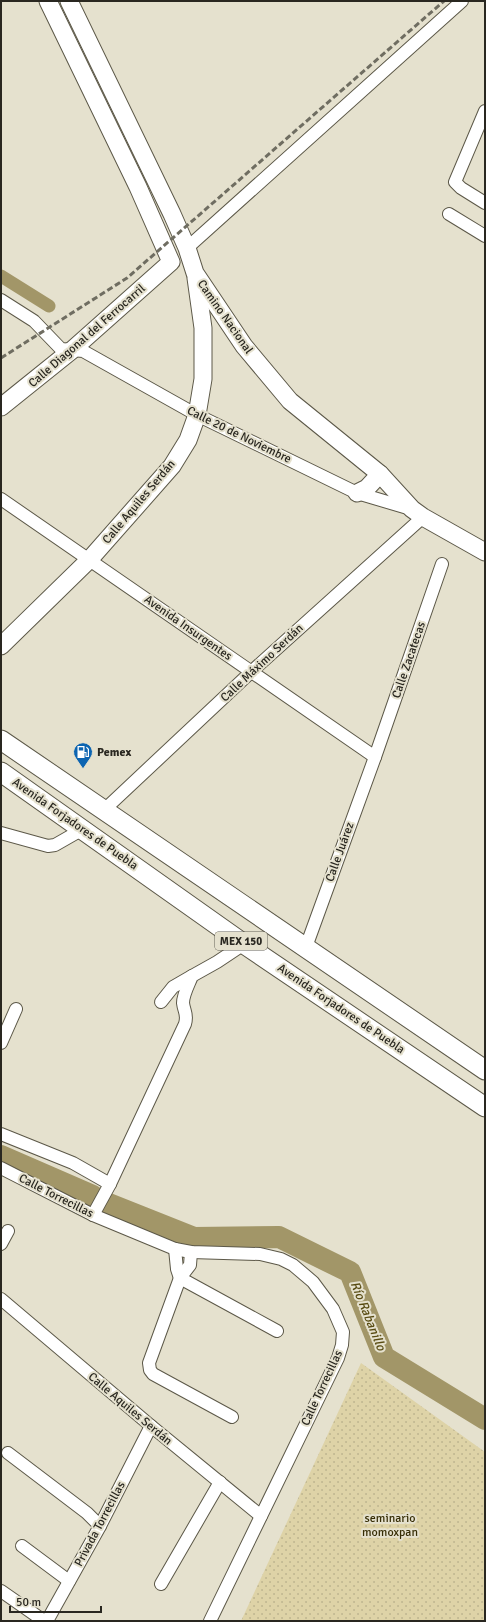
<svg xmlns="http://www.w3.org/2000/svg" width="486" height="1622" viewBox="0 0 486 1622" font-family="Signika,sans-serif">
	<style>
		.grass { fill: url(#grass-dots) }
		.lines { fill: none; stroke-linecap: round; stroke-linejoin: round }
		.canal { stroke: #a29668; stroke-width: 13 }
		.river { stroke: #a29668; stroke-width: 22 }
		.street-casing { stroke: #5c5848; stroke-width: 14 }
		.secondary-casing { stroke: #5c5848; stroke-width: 19 }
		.primary-casing { stroke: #5c5848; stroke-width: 21 }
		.street { stroke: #fff; stroke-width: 12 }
		.secondary { stroke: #fff; stroke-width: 17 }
		.primary { stroke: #fff; stroke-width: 19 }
		.rail { stroke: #6f6d61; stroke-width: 3; stroke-dasharray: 6 3; stroke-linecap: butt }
		.labels { text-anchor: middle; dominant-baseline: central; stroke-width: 4; stroke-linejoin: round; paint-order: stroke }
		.shield { fill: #e5e1ce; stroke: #615f54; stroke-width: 1 }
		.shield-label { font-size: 11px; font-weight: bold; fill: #292720 }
		.street-label { font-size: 12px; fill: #292720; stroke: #e5e1ce }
		.poi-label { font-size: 12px; font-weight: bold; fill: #292720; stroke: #e5e1ce; text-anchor: start }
		.park-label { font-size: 12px; fill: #362d05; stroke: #e5e1ce }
		.water-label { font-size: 13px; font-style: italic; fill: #594c13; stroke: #e5e1ce }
	</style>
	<defs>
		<pattern id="grass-dots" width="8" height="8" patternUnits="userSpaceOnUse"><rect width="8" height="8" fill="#ded3a7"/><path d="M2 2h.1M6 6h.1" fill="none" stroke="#beb58f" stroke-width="1.8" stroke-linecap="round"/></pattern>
	</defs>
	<rect width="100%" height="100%" fill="#e5e1ce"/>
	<path class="grass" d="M 361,1363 L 485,1452 L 485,1621 L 241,1621 Z"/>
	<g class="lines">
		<path class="canal" d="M 1,276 L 49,306"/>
		<g class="river">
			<path d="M 1,1156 L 93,1196"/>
			<path d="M 106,1203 L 194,1238 L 279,1237 L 350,1272 L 384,1357 L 485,1419"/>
		</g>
		<defs>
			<g id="street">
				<path d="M 485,111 L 455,182 L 461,188 L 485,203"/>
				<path d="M 449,214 L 485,236"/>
				<path d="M 187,248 L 462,1"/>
				<path d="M 1,300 L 34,321 L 61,349 L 83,351 L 197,415 L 357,493 L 411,509"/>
				<path d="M 1,499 L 375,757"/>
				<path d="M 103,811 L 251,672 L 423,517"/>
				<path d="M 1,833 L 48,846 L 55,845 L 83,829"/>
				<path d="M 306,947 L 375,757 L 442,564"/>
				<path d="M 161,1002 L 173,987 L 192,976"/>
				<path d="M 1,1043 L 16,1009"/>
				<path d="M 1,1134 L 73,1163 L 110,1184"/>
				<path d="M 1,1168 L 93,1215 L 175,1249 L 191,1252 L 260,1254 L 281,1259 L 293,1265 L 313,1282 L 333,1309 L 343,1332 L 342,1345 L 338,1358 L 210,1621"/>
				<path d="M 93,1215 L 110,1184 L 185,1024 C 188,1014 184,1012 183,1003 C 183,994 189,984 192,976 L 217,962 L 244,944"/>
				<path d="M 1,1244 L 8,1231"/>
				<path d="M 175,1249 L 177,1269 L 180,1278 L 277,1331"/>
				<path d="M 191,1252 L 190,1265 L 180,1278 L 149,1363 L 150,1370 L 153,1374 L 232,1417"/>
				<path d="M 1,1299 L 151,1426 L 261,1516"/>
				<path d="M 8,1453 L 87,1513 L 100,1526"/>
				<path d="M 22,1546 L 69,1581"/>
				<path d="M 161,1584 L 220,1482"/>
				<path d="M 1,1591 L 44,1621"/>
				<path d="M 47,1621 L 100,1526 L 151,1426"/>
			</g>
			<g id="secondary">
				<path d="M 69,1 L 172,214 L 187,248 L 195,273 L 244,346 L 290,401 L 380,474 L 412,509 L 423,517 L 485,552"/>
				<path d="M 1,407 L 72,350 L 171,262 L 138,187 L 48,1"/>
				<path d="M 357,493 L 367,488 L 380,474"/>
				<path d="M 1,646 L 90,559 L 172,466 L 188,440 L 197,415 L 203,379 L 203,328 L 196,278"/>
			</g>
			<g id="primary">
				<path d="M 1,740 L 485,1070"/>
				<path d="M 1,772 L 244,944 L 485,1107"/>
			</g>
		</defs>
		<use href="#street" class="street-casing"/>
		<use href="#secondary" class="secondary-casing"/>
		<use href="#primary" class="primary-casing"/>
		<use href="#street" class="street"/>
		<use href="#secondary" class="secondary"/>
		<use href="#primary" class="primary"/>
		<path class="rail" d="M 1,358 L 127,278 L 444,1"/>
	</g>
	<defs>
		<symbol id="fuel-pin" viewBox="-11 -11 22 30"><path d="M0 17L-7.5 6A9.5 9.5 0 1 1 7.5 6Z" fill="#0c64b1" stroke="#e5e1ce"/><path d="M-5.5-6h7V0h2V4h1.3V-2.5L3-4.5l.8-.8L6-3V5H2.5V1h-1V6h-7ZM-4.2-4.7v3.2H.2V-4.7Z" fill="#fff"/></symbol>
	</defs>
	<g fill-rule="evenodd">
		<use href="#fuel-pin" x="72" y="741" width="22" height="30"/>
	</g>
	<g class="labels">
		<rect class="shield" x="215" y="932" width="52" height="18" rx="3"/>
		<g class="shield-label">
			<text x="241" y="941">MEX 150</text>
		</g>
		<g class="street-label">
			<text transform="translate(225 317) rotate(55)">Camino Nacional</text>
			<text transform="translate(87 336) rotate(-41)">Calle Diagonal del Ferrocarril</text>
			<text transform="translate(239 435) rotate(26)">Calle 20 de Noviembre</text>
			<text transform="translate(139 502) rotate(-50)">Calle Aquiles Serdán</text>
			<text transform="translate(188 628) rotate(35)">Avenida Insurgentes</text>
			<text transform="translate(409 660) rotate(-71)">Calle Zacatecas</text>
			<text transform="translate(262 663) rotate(-43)">Calle Máximo Serdán</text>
			<text transform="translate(75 824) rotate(35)">Avenida Forjadores de Puebla</text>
			<text transform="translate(340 852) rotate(-70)">Calle Juárez</text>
			<text transform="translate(341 1009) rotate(34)">Avenida Forjadores de Puebla</text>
			<text transform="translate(56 1196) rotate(27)">Calle Torrecillas</text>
			<text transform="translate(322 1388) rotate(-65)">Calle Torrecillas</text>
			<text transform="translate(130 1409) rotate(40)">Calle Aquiles Serdán</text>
			<text transform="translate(100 1524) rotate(-62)">Privada Torrecillas</text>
		</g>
		<g class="poi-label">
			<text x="97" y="752">Pemex</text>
		</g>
		<g class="park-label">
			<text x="390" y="1518">seminario<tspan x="390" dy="14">momoxpan</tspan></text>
		</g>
		<g class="water-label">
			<text transform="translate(368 1316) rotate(68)">Río Rabanillo</text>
		</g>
	</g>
	<rect width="486" height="1622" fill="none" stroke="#292720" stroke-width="4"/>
	<path d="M10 1606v6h91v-6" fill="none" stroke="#292720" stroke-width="2"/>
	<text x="16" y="1606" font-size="12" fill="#292720" stroke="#e5e1ce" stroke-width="3" paint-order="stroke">50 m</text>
</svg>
